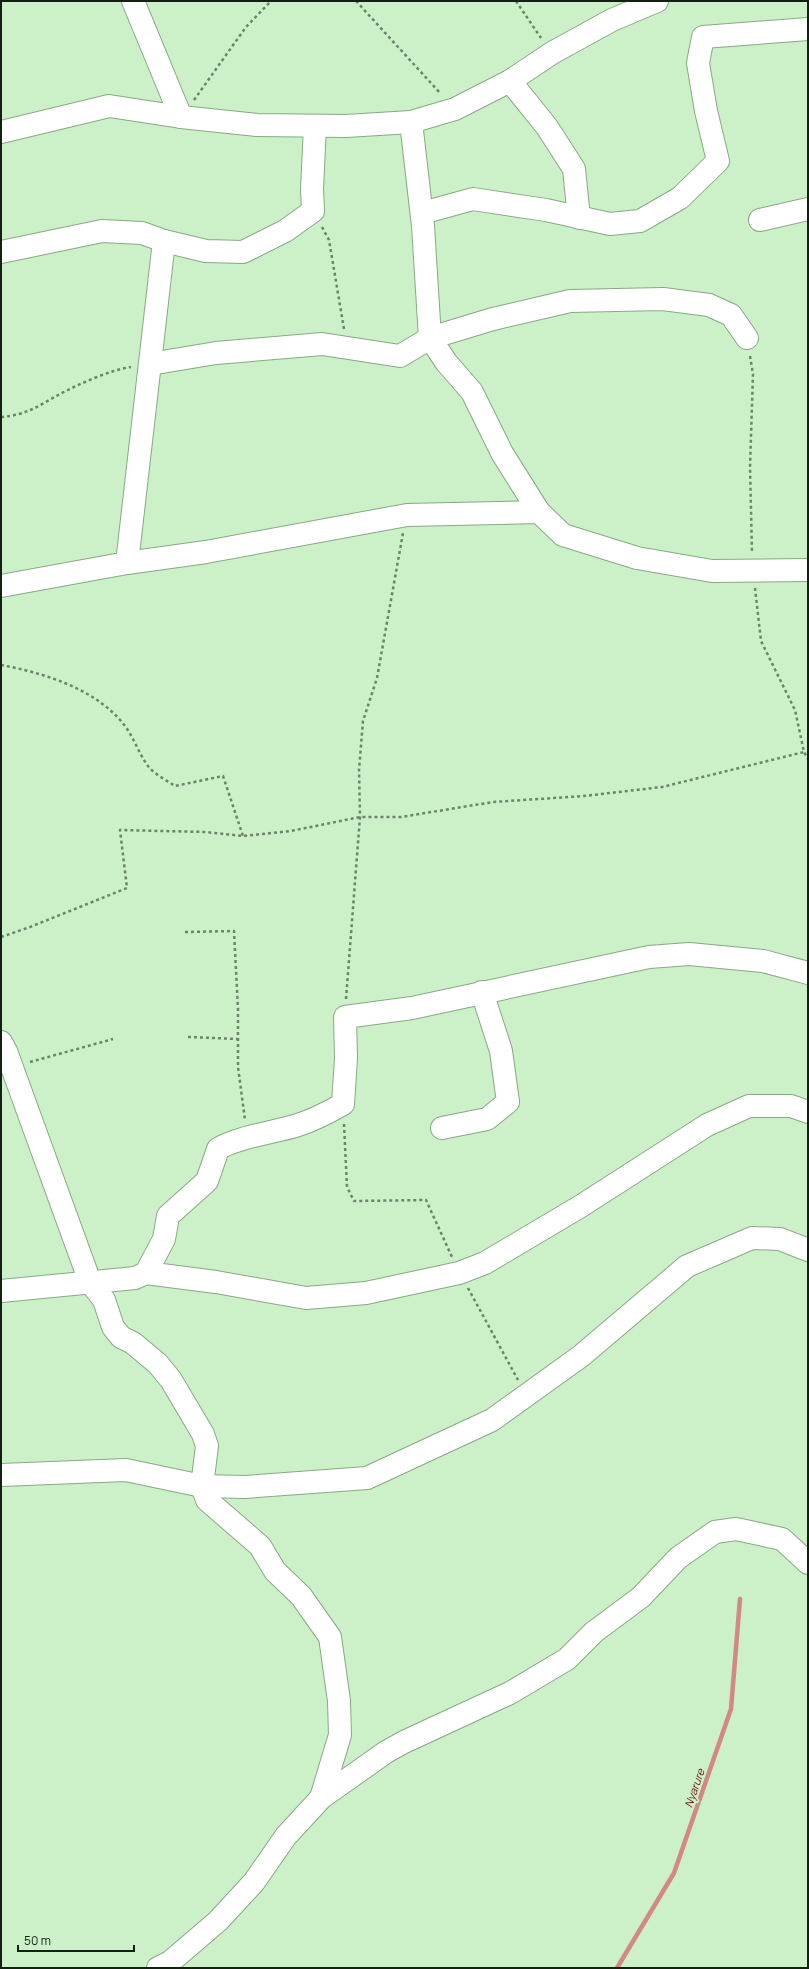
<svg xmlns="http://www.w3.org/2000/svg" width="809" height="1969" viewBox="0 0 809 1969" font-family="Manrope,sans-serif">
	<style>
		.lines { fill: none; stroke-linecap: round; stroke-linejoin: round }
		.stream { stroke: #d38884; stroke-width: 4.5 }
		.minor-casing { stroke: #88a984; stroke-width: 24 }
		.path { stroke: #6c846a; stroke-width: 2.5; stroke-dasharray: 3 3; stroke-linecap: butt }
		.minor { stroke: #fff; stroke-width: 22 }
		.labels { text-anchor: middle; dominant-baseline: central; stroke-width: 4; stroke-linejoin: round; paint-order: stroke }
		.water-label { font-size: 11px; font-style: italic; fill: #71161d; stroke: #ccf0c8 }
	</style>
	<rect width="100%" height="100%" fill="#ccf0c8"/>
	<g class="lines">
		<path class="stream" d="M 617,1968 L 674,1873 L 731,1709 L 740,1599"/>
		<defs>
			<g id="minor">
				<path d="M 133,1 L 181,117"/>
				<path d="M 510,81 L 547,127 L 574,169 L 579,218"/>
				<path d="M 411,122 L 423,226 L 430,338 L 446,362 L 472,392 L 502,453 L 539,512"/>
				<path d="M 1,132 L 109,106 L 181,117 L 257,125 L 346,126 L 411,122 L 455,109 L 510,81 L 552,53 L 612,20 L 657,1"/>
				<path d="M 422,213 L 473,199 L 546,210 L 610,224 L 640,221 L 680,198 L 718,161 L 706,111 L 698,63 L 703,37 L 808,29"/>
				<path d="M 760,220 L 808,209"/>
				<path d="M 164,241 L 206,251 L 243,252 L 285,231 L 313,211 L 312,189 L 315,126"/>
				<path d="M 1,252 L 102,231 L 142,233 L 164,241 L 127,563"/>
				<path d="M 150,364 L 216,353 L 322,344 L 400,356 L 430,338 L 493,319 L 570,301 L 663,299 L 709,305 L 731,315 L 747,338"/>
				<path d="M 1,586 L 127,563 L 206,552 L 407,515 L 539,512 L 563,535 L 637,558 L 712,571 L 808,570"/>
				<path d="M 1,1042 L 6,1051 L 90,1282 L 104,1300 L 113,1327 L 121,1337 L 133,1343 L 158,1364 L 171,1380 L 203,1434 L 207,1446 L 202,1486 L 207,1500 L 260,1546 L 275,1571 L 301,1596 L 330,1637 L 339,1701 L 340,1735 L 321,1798"/>
				<path d="M 442,1128 L 487,1119 L 508,1102 L 501,1051 L 482,992"/>
				<path d="M 146,1273 L 216,1282 L 306,1298 L 366,1293 L 459,1273 L 485,1263 L 581,1206 L 707,1125 L 749,1106 L 791,1106 L 808,1112"/>
				<path d="M 1,1291 L 135,1278 L 146,1273 L 164,1239 L 168,1216 L 207,1181 L 218,1149 C 236,1137 277,1132 298,1125 C 314,1120 329,1112 343,1104 L 346,1058 L 345,1017 L 412,1008 L 649,957 L 689,954 L 763,961 L 808,973"/>
				<path d="M 1,1475 L 126,1470 L 202,1486 L 245,1487 L 367,1478 L 492,1420 L 581,1356 L 687,1266 L 752,1238 L 780,1239 L 808,1250"/>
				<path d="M 158,1968 L 170,1962 L 218,1921 L 254,1882 L 286,1836 L 321,1798 L 386,1752 L 404,1742 L 510,1693 L 567,1659 L 594,1632 L 641,1597 L 678,1558 L 715,1532 L 736,1529 L 782,1539 L 808,1563"/>
			</g>
		</defs>
		<use href="#minor" class="minor-casing"/>
		<g class="path">
			<path d="M 356,1 L 441,94"/>
			<path d="M 516,1 L 541,38"/>
			<path d="M 194,100 L 246,27 L 271,1"/>
			<path d="M 322,227 L 329,240 L 344,329"/>
			<path d="M 750,356 L 753,374 L 750,467 L 752,553"/>
			<path d="M 1,417 C 27,415 38,406 60,394 C 79,384 110,370 131,367"/>
			<path d="M 755,588 L 761,641 L 795,710 L 804,752 L 808,759"/>
			<path d="M 1,665 C 44,673 97,689 125,726 C 134,738 139,754 148,766 C 154,774 166,780 175,786 L 223,776 L 243,836"/>
			<path d="M 185,932 L 234,931 L 238,1009 L 238,1067 L 245,1120"/>
			<path d="M 1,937 L 30,927 L 127,888 L 120,830 L 205,832 L 243,836 L 291,831 L 360,817 L 401,817 L 493,802 L 584,796 L 662,787 L 804,752"/>
			<path d="M 346,999 L 360,817 L 359,770 L 363,721 L 377,678 L 403,533"/>
			<path d="M 188,1037 L 238,1039"/>
			<path d="M 30,1062 L 113,1039"/>
			<path d="M 344,1124 L 347,1187 L 354,1201 L 426,1200 L 452,1257"/>
			<path d="M 468,1288 L 518,1380"/>
		</g>
		<use href="#minor" class="minor"/>
	</g>
	<g class="labels">
		<g class="water-label">
			<text transform="translate(694 1788) rotate(-71)">Nyarure</text>
		</g>
	</g>
	<rect width="809" height="1969" fill="none" stroke="#121f11" stroke-width="4"/>
	<path d="M18 1945v6h116v-6" fill="none" stroke="#121f11" stroke-width="2"/>
	<text x="24" y="1945" font-size="12" fill="#121f11" stroke="#ccf0c8" stroke-width="3" paint-order="stroke">50 m</text>
</svg>
